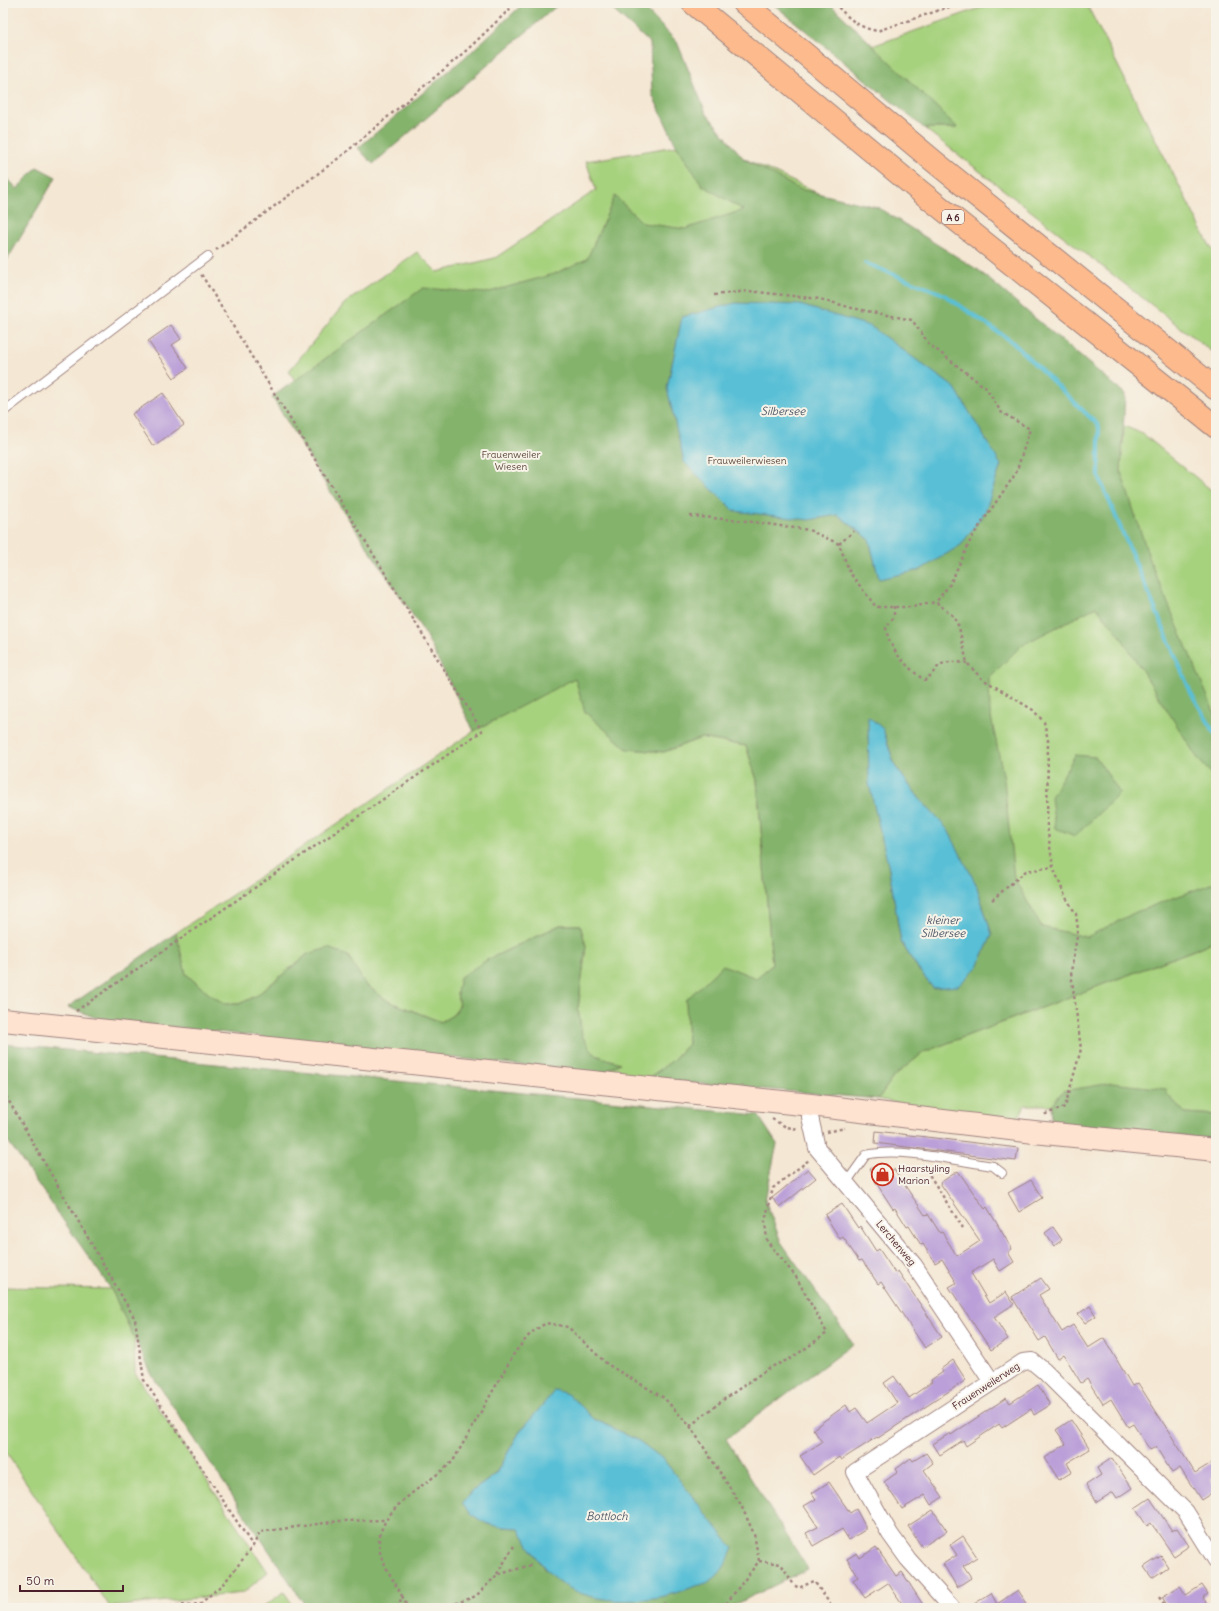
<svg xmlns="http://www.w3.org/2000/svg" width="1219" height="1611" viewBox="0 0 1219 1611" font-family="Delius,sans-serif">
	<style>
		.green { fill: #a6d17d; stroke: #787854 }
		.forest { fill: #84b36c; stroke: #67694c; fill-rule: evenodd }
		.water { fill: #59bfd6; stroke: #526f80 }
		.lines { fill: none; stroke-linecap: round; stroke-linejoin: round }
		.stream { stroke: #59bfd6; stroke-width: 4 }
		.building { fill: #ba9fd8 }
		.lane-casing { stroke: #9f837f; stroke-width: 10 }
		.street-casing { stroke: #9f837f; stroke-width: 18 }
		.secondary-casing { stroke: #9f837f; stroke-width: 24 }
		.highway-casing { stroke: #9f837f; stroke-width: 24 }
		.path { stroke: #9f837f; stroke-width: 2.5; stroke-dasharray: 3 3; stroke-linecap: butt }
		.lane { stroke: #fff; stroke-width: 8 }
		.street { stroke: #fff; stroke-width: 16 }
		.secondary { stroke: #fee3d1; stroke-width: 22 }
		.highway { stroke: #fcba8d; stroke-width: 22 }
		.labels { text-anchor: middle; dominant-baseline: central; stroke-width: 4; stroke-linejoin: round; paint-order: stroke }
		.shield { fill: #f7f3e8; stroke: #7e5f64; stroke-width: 1 }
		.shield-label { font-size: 9px; font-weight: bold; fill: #4a1f2b }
		.park-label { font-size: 10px; fill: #614c40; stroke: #f7f3e8 }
		.poi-label { font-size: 10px; fill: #4a1f2b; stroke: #f7f3e8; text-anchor: start }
		.street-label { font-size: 10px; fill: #4a1f2b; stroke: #f7f3e8 }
		.water-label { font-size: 11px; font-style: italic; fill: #4f5767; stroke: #f7f3e8 }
	</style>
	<rect width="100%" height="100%" fill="#f7f3e8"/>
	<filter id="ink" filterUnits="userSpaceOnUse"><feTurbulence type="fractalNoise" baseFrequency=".025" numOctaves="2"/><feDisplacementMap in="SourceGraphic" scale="8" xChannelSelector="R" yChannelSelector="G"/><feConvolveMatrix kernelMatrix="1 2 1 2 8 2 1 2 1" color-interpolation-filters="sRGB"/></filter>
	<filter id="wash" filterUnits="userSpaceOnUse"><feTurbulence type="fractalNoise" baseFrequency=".012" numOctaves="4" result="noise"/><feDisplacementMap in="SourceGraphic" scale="16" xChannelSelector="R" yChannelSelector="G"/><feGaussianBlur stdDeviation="0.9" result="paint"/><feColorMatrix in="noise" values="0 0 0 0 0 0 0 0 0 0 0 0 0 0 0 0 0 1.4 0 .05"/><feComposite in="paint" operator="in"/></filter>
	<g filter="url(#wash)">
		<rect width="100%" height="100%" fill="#f4e7d3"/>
		<g class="green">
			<path d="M 994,3 L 1086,3 L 1211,248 L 1216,252 L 1216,355 L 924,128 L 957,128 L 872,46 Z"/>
			<path d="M 707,141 L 828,198 L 1123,445 L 1124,426 L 1143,434 L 1216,494 L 1216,905 L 969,1013 L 750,730 L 585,710 L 627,749 L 664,752 L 701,738 L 746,746 L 757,780 L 772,965 L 756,979 L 686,1000 L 688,1044 L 672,1061 L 647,1079 L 602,1074 L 620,1063 L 595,1055 L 582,1036 L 578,1009 L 586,946 L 580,925 L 560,925 L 487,960 L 457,992 L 459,1007 L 453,1015 L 441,1022 L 388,1001 L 365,984 L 348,956 L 308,954 L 256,996 L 239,1004 L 225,1004 L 209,994 L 186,974 L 176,933 L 474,731 L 497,719 L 289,371 L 345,303 L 417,252 L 437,272 L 495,258 L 596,190 L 586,161 Z"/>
			<path d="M 1216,940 L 1216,1115 L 1185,1113 L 1167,1094 L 1063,1091 L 1051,1105 L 1025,1105 L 1018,1119 L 919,1108 L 878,1099 L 894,1076 L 924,1052 L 1194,950 Z"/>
			<path d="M 3,1287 L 111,1289 L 134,1337 L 135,1373 L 268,1572 L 243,1593 L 110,1607 L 3,1448 Z"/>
			<path d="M 284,1592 L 295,1608 L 261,1608 Z"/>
		</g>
		<g class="forest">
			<path d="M 524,3 L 560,3 L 373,164 L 358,148 L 471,52 Z"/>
			<path d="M 605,3 L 639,3 L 677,42 L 706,113 L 744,159 L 799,189 L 877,207 L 978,270 L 1125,394 L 1121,472 L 1152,566 L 1216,716 L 1216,779 L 1198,759 L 1119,634 L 1096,607 L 1022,645 L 989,678 L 990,712 L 1004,779 L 1014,878 L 1042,927 L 1087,937 L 1136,912 L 1216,882 L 1216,940 L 1194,950 L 924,1052 L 894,1076 L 878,1099 L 647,1079 L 672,1061 L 688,1044 L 686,1000 L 723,965 L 756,978 L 772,965 L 757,780 L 746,746 L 701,738 L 664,752 L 627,749 L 585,712 L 575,678 L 474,731 L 424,632 L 328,488 L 272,397 L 423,288 L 486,293 L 554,274 L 587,259 L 615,196 L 643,223 L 685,229 L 743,210 L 702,185 L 675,143 L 652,94 L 650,43 ZM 838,515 L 920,570 L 879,578 L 869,539 ZM 883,729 L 895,766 L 919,798 L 976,884 L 992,935 L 978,966 L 933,988 L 918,969 L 901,942 L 889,869 Z"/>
			<path d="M 772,3 L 829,3 L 958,128 L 924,128 Z"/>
			<path d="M 37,167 L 56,177 L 3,267 L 3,173 L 17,189 Z"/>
			<path d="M 1075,755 L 1096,757 L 1120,793 L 1075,836 L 1055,828 L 1051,797 Z"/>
			<path d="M 560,925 L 580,925 L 586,946 L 578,1009 L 582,1036 L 595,1055 L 620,1063 L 602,1074 L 99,1019 L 68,1007 L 176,933 L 186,974 L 209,994 L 225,1004 L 239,1004 L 256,996 L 308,954 L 328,948 L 348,956 L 365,984 L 388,1001 L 441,1022 L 453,1015 L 459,1007 L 457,992 L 460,977 L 487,960 Z"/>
			<path d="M 3,1044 L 758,1115 L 777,1144 L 765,1200 L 781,1242 L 853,1344 L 726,1439 L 808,1569 L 728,1608 L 307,1608 L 152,1375 L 111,1289 L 3,1134 ZM 555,1391 L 579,1404 L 594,1419 L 614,1429 L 545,1570 L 518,1528 C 493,1526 479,1525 463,1504 L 471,1492 L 495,1475 L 519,1433 Z"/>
			<path d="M 1112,1083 L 1166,1089 L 1167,1094 L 1185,1113 L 1216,1115 L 1216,1140 L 1052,1123 L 1051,1105 L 1063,1091 Z"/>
		</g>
		<g class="water">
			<path d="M 735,303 L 800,305 L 870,326 L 955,388 L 1001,465 L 985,512 L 961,545 L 920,570 L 879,579 L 869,539 L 838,515 L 809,520 L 734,511 L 684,462 L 667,388 L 682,317 Z"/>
			<path d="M 868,716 L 883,729 L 895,766 L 919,798 L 948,830 L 976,884 L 992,935 L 978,966 L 958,986 L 933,988 L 918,969 L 901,942 L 889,869 L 869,784 Z"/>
			<path d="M 555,1390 L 567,1394 L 579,1404 L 594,1419 L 639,1441 L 663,1459 L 733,1548 C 728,1560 722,1574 710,1581 C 706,1584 699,1585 693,1587 C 653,1603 595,1609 558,1581 C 540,1567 530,1546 518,1528 C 490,1526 482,1526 462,1504 L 471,1492 L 495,1475 L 519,1433 Z"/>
		</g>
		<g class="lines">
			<path class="stream" d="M 865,263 L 943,294 L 1011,341 L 1099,426 L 1099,477 L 1191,693 L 1216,735"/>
		</g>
		<g id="blocks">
			<g class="building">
				<path d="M 171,325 L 181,339 L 172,345 L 188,368 L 174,378 L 148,341 Z"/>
				<path d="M 163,393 L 184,425 L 153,446 L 132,414 Z"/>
				<path d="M 876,1131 L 1018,1148 L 1016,1161 L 875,1143 Z"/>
				<path d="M 881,1163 L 887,1173 L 894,1169 L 912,1196 L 925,1215 L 928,1214 L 940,1233 L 942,1232 L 957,1256 L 980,1241 L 940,1183 L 958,1171 L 985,1209 L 987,1207 L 1012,1249 L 1008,1252 L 1014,1262 L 1000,1271 L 993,1259 L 971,1273 L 989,1303 L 1006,1292 L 1014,1304 L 994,1317 L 1008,1339 L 991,1350 L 949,1287 L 956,1283 L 954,1280 L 955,1280 L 942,1259 L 935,1263 L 923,1244 L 921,1245 L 909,1226 L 907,1227 L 895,1208 L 893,1209 L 875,1181 L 877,1180 L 870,1169 Z"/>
				<path d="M 808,1169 L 816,1178 L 780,1207 L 772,1198 Z"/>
				<path d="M 1031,1180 L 1042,1198 L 1019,1212 L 1008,1193 Z"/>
				<path d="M 842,1204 L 858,1228 L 860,1226 L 876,1251 L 879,1249 L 895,1273 L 898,1271 L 942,1337 L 925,1348 L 881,1282 L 878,1284 L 862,1260 L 859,1261 L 843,1237 L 840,1239 L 825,1215 Z"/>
				<path d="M 1053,1227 L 1062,1240 L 1054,1246 L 1045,1233 Z"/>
				<path d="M 1041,1278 L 1049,1289 L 1039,1295 L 1062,1332 L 1073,1325 L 1088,1348 L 1104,1338 L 1132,1386 L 1138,1383 L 1195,1473 L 1216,1460 L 1216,1476 L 1211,1480 L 1216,1490 L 1201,1500 L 1180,1468 L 1172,1473 L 1156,1447 L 1150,1450 L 1133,1424 L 1128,1427 L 1111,1399 L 1103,1404 L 1087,1379 L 1081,1383 L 1064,1355 L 1058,1359 L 1045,1337 L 1039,1341 L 1012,1297 Z"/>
				<path d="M 1090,1306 L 1096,1316 L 1085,1323 L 1078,1314 Z"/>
				<path d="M 953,1360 L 966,1380 L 878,1438 L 877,1437 L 841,1460 L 839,1457 L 813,1475 L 800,1456 L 822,1442 L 813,1429 L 846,1405 L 850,1412 L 856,1408 L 867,1423 L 897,1403 L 884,1383 L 894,1376 L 909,1398 L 932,1382 L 931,1380 L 943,1372 L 941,1369 Z"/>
				<path d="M 1038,1385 L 1050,1405 L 1034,1415 L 1031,1409 L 1002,1428 L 999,1424 L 966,1446 L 963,1440 L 940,1455 L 933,1444 L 950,1433 L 951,1435 L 1006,1398 L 1010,1403 Z"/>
				<path d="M 1071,1420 L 1090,1449 L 1067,1463 L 1072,1472 L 1059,1480 L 1045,1458 L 1066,1444 L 1056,1430 Z"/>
				<path d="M 926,1453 L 933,1463 L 924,1470 L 943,1497 L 931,1505 L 925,1495 L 902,1509 L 884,1482 L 898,1472 L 896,1469 L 911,1458 L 913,1461 Z"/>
				<path d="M 1112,1458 L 1132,1488 L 1117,1498 L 1113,1492 L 1097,1502 L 1086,1485 L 1101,1475 L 1097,1468 Z"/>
				<path d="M 829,1482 L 850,1513 L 856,1509 L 865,1526 L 865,1530 L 849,1540 L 842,1529 L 813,1546 L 806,1533 L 818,1527 L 804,1506 L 816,1499 L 812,1493 Z"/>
				<path d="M 1150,1498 L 1172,1531 L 1177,1528 L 1189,1546 L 1174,1556 L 1151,1523 L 1147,1526 L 1135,1508 Z"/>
				<path d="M 933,1510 L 947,1531 L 922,1547 L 908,1526 Z"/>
				<path d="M 963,1536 L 977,1557 L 963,1566 L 971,1578 L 957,1587 L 943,1564 L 957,1555 L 950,1545 Z"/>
				<path d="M 876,1547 L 896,1576 L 902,1572 L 925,1608 L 905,1608 L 888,1583 L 865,1598 L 853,1580 L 858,1577 L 847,1559 L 857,1553 L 860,1558 Z"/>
				<path d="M 1161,1556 L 1168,1567 L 1152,1578 L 1144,1567 Z"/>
				<path d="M 1202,1585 L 1208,1594 L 1203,1598 L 1210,1608 L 1169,1608 L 1162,1597 L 1180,1586 L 1186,1595 Z"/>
				<path d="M 1018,1590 L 1030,1608 L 968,1608 L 991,1593 L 997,1604 Z"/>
			</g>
		</g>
	</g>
	<g filter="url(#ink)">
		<use href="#blocks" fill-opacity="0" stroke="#9f837f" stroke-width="1"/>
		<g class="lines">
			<defs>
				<g id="lane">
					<path d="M 3,412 L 208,256"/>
					<path d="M 846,1183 L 866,1155 C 900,1147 957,1161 993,1166 L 1002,1173"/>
				</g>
				<g id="street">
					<path d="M 811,1105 L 810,1117 L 817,1148 L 914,1265 L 992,1382"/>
					<path d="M 952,1608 L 908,1559 L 890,1534 L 855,1472 L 1023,1362 L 1032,1361 L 1044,1371 L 1186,1512 L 1216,1560"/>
				</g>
				<path id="secondary" d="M 3,1020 L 811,1105 L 1034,1132 L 1216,1150"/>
				<g id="highway">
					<path d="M 693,3 L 916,188 L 1216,427"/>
					<path d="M 744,3 L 936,163 L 1216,389"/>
				</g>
			</defs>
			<use href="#lane" class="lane-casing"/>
			<use href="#street" class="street-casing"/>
			<use href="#secondary" class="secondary-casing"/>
			<use href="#highway" class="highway-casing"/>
			<g class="path">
				<path d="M 834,3 C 848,17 856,27 877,31 L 961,3"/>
				<path d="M 216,250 L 344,154 L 468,49 L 516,3"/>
				<path d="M 714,295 L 748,291 L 820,299 L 852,308 L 912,320 L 929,344 L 986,388 L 1001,412 L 1030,429 L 1016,473 L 972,537 L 950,584 L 936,602"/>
				<path d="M 690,516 L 746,521 L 809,530 L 839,544 L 850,573 L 876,607 L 912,607 L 936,602 L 953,616 L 959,627 L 967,663 L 981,678 L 1033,710 L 1044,722 L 1048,740 L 1047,826 L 1053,867 L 1065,896 L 1076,914 L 1078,930 L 1071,972 L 1081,1049 L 1065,1107 L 1043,1115"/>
				<path d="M 839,544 L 854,531"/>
				<path d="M 894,606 L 894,617 L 886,628 C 889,650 907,667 924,680 C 930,677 932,674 936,669 C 944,659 955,662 967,663"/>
				<path d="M 992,900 L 1026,871 L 1053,867"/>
				<path d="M 76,1011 L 482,731 L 201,274"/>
				<path d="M 3,1091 L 135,1319 L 144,1380 L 253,1546"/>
				<path d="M 772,1119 L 786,1127 L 798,1129"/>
				<path d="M 827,1132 L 845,1128"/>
				<path d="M 923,1165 L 963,1228"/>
				<path d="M 690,1426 L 723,1400 L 769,1368 L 792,1358 L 827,1333 L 796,1277 L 767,1241 L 765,1221 L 773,1188 L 809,1160"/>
				<path d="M 759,1561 L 781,1564 L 794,1585 L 799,1588 L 814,1581 L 833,1608"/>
				<path d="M 497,1574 L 514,1546"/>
				<path d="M 402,1596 L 408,1608"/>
				<path d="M 1159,1597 L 1167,1608"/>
				<path d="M 146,1608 L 200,1604 L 225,1582 L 253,1546 L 260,1532 L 339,1521 L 384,1520"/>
				<path d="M 398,1608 L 402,1596 C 395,1582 384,1567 380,1552 C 371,1510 429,1485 453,1461 L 515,1352 L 531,1333 L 546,1323 L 568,1327 L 607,1364 L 664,1398 L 690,1426 L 741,1505 L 754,1534 L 759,1561 L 723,1608"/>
				<path d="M 444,1608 L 476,1596 L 497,1575 L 531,1565"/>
				<path d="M 659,1608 L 665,1603"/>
			</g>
			<use href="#lane" class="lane"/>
			<use href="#street" class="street"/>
			<use href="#secondary" class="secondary"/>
			<use href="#highway" class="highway"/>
		</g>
	</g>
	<defs>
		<symbol id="shop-ring" viewBox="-11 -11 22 22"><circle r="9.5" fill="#f7f3e8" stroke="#c8321e" stroke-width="1.5"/><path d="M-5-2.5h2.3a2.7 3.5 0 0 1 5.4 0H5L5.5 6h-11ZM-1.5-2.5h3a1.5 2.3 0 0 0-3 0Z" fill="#c8321e"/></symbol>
	</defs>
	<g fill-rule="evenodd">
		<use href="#shop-ring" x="870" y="1162" width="25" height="25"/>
	</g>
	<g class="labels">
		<rect class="shield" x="942" y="210" width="22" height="14" rx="3"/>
		<g class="shield-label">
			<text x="953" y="217">A 6</text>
		</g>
		<g class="park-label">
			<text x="511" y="454">Frauenweiler<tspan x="511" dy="12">Wiesen</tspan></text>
			<text x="747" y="460">Frauweilerwiesen</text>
		</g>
		<g class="poi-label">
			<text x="898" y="1168">Haarstyling<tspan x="898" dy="12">Marion</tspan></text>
		</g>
		<g class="street-label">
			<text transform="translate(896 1243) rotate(50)">Lerchenweg</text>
			<text transform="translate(986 1386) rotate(-33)">Frauenweilerweg</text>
		</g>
		<g class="water-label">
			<text x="783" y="411">Silbersee</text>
			<text x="943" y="920">kleiner<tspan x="943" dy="13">Silbersee</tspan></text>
			<text x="607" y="1516">Bottloch</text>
		</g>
	</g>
	<rect width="1219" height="1611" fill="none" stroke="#f7f3e8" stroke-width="16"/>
	<path d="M20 1585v6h103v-6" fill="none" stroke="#4a1f2b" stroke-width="2"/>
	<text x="26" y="1585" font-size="12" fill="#4a1f2b" stroke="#f7f3e8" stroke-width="3" paint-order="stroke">50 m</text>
</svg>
